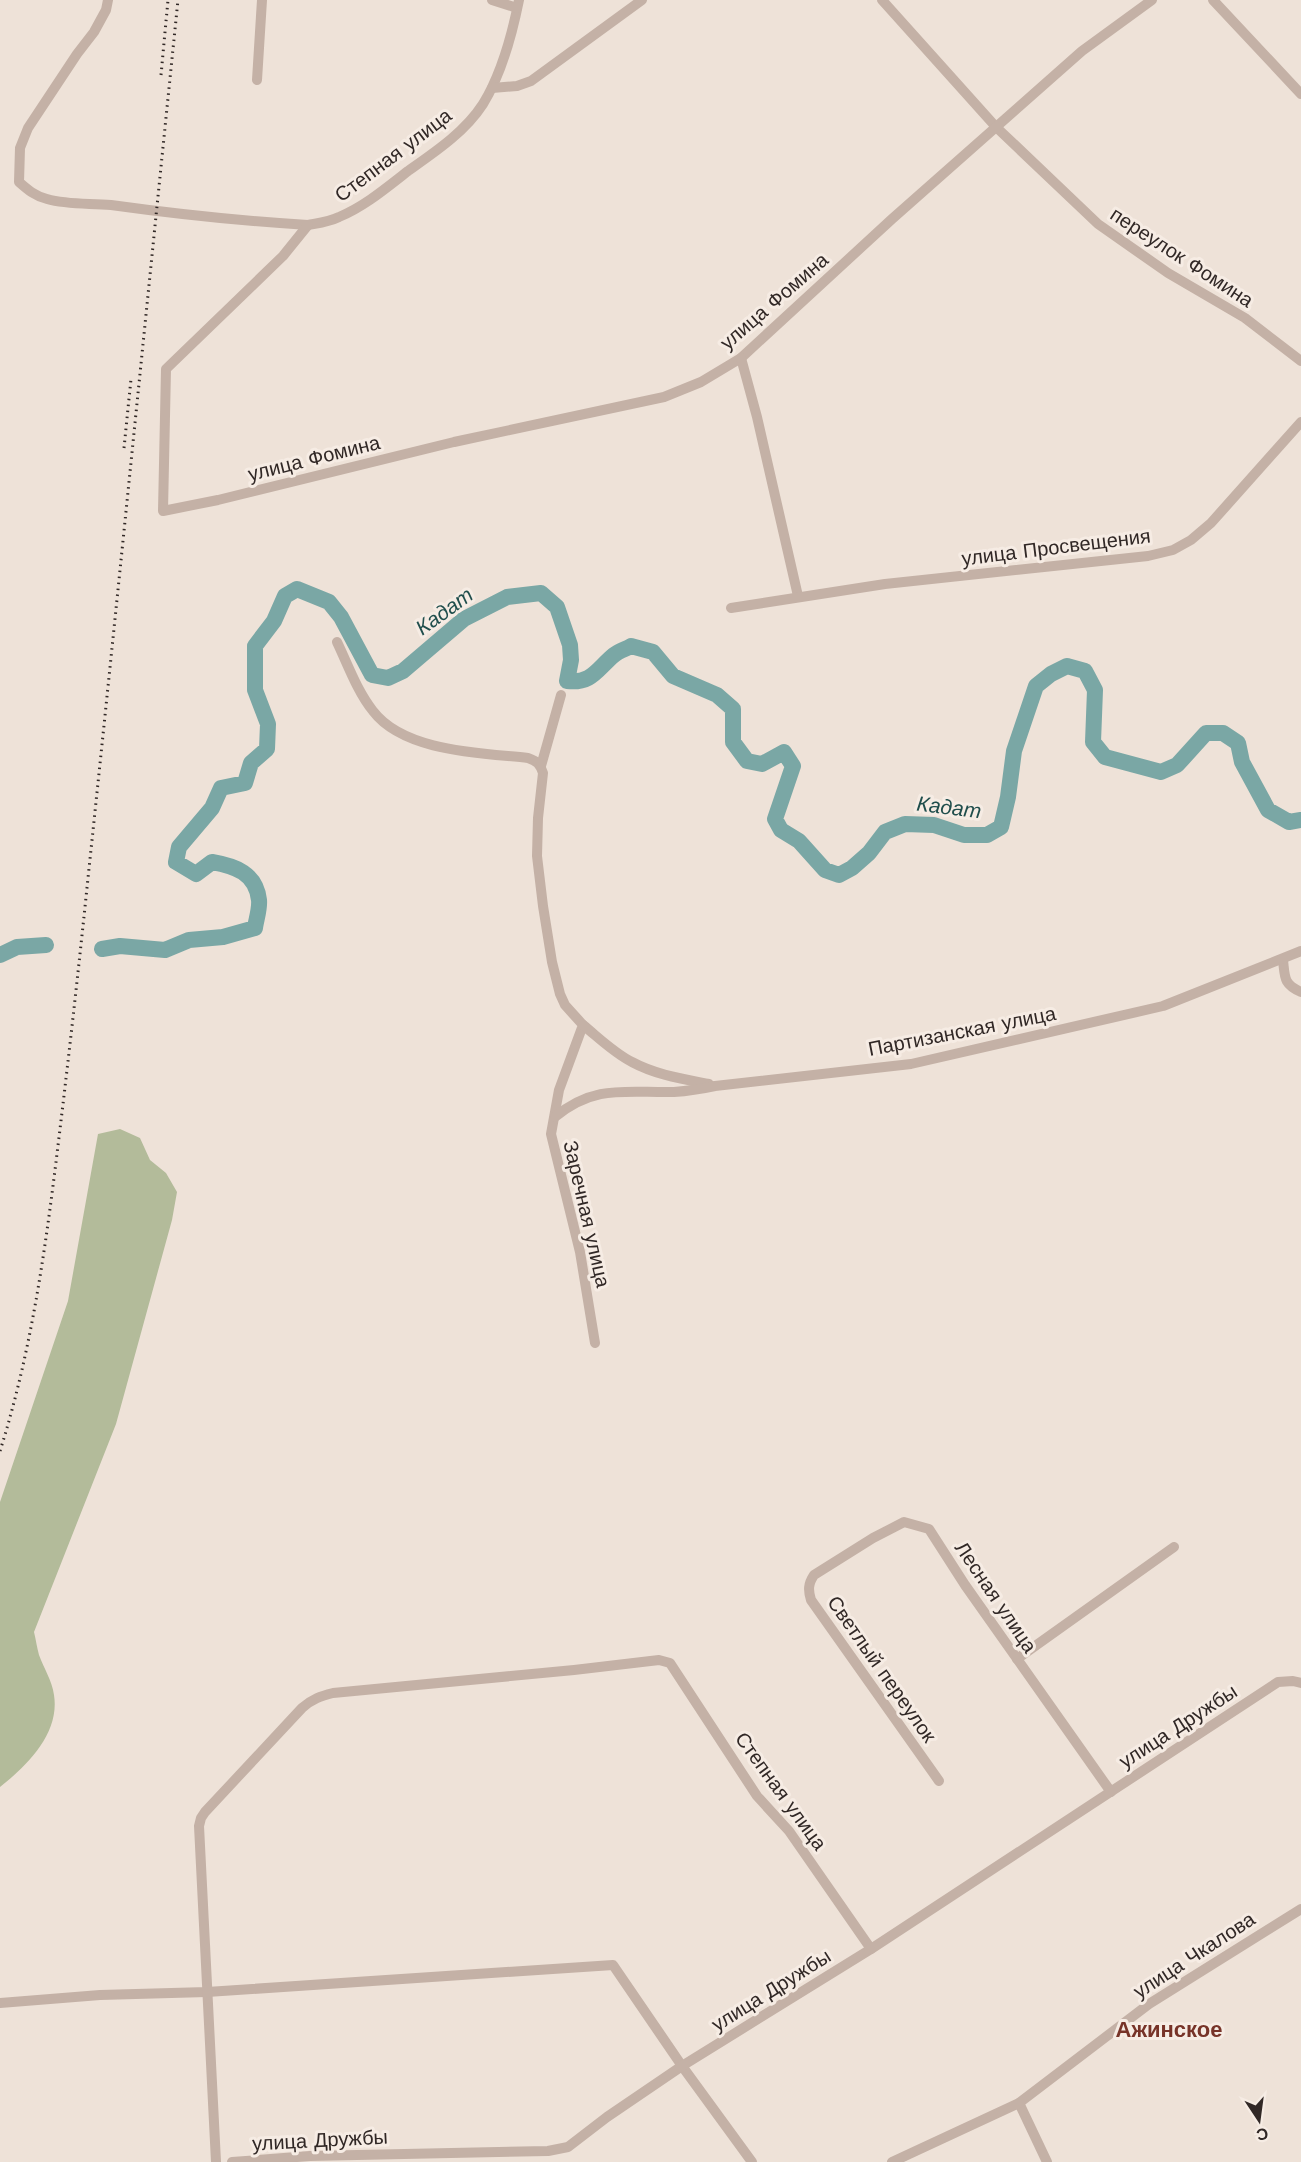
<svg xmlns="http://www.w3.org/2000/svg" width="1301" height="2162" viewBox="0 0 1301 2162" font-family="'Work Sans',sans-serif">
	<style>
		.green { fill: #b3bb9a }
		.lines { fill: none; stroke-linecap: round; stroke-linejoin: round }
		.river { stroke: #7aa7a5; stroke-width: 16 }
		.minor { stroke: #c4b1a6; stroke-width: 10 }
		.rail { stroke: #312826; stroke-width: 3; stroke-dasharray: 1.5 4.5; stroke-linecap: butt }
		.labels { text-anchor: middle; dominant-baseline: central; stroke-width: 6; stroke-linejoin: round; paint-order: stroke }
		.street-label { font-size: 20px; fill: #312826; stroke: #f6ece4 }
		.water-label { font-size: 21px; font-style: italic; fill: #204e4c; stroke: #f6ece4 }
		.quarter-label { font-size: 22px; font-weight: bold; fill: #773328; stroke: #f6ece4 }
	</style>
	<rect width="100%" height="100%" fill="#eee2d8"/>
	<path class="green" d="M 120,1129 L 140,1138 L 150,1160 L 166,1173 L 177,1192 L 172,1220 L 116,1424 L 34,1632 C 36,1640 37,1648 39,1655 C 44,1669 52,1680 54,1695 C 60,1733 28,1765 0,1787 L 0,1502 L 68,1301 L 98,1134 Z"/>
	<g class="lines">
		<g class="river">
			<path d="M 102,949 L 120,946 L 165,950 L 189,940 L 223,937 L 255,928 C 256,920 260,909 259,900 C 256,873 235,866 212,862 L 196,874 L 176,862 L 179,847 L 212,808 L 221,788 L 245,783 L 251,763 L 267,749 L 268,724 L 255,690 L 255,646 L 274,621 L 285,596 L 297,589 L 329,602 L 341,617 L 372,675 L 388,678 L 403,671 L 464,619 L 507,597 L 541,593 L 557,607 L 570,645 L 571,660 L 567,681 C 592,684 597,669 614,655 C 619,651 626,649 631,646 L 653,652 L 673,676 L 717,695 L 733,709 L 733,742 L 747,761 L 762,764 L 784,752 L 793,766 L 775,819 L 781,830 L 799,841 L 825,870 L 839,875 L 852,868 L 869,853 L 885,832 L 905,824 L 934,825 L 964,835 L 987,835 L 1001,827 L 1008,797 L 1014,751 L 1036,686 L 1051,674 L 1067,666 L 1085,671 L 1095,690 L 1093,742 L 1105,757 L 1161,772 L 1177,765 L 1206,733 L 1223,733 L 1238,743 L 1242,762 L 1268,810 L 1289,822 L 1301,820"/>
			<path d="M 0,955 L 17,947 L 46,945"/>
		</g>
		<g class="minor">
			<path d="M 108,0 L 106,10 L 94,32 L 77,54 L 28,128 L 20,148 L 19,182 C 28,190 35,196 47,199 C 68,205 89,203 111,205 C 176,214 242,221 308,225 C 319,223 329,222 339,217 C 365,206 386,188 408,171 C 435,152 465,132 483,104 C 502,73 512,35 519,0"/>
			<path d="M 492,0 L 517,8"/>
			<path d="M 882,0 L 996,127 L 1098,224 L 1168,273 L 1245,318 L 1301,361"/>
			<path d="M 1213,0 L 1301,94"/>
			<path d="M 257,80 L 262,0"/>
			<path d="M 492,88 L 517,86 L 531,81 L 642,0"/>
			<path d="M 308,225 L 283,256 L 166,369 L 163,511 L 218,500 L 454,442 L 664,397 L 701,382 L 741,358 L 892,219 L 1082,51 L 1152,0"/>
			<path d="M 741,358 L 757,417 L 798,596"/>
			<path d="M 731,608 L 885,584 L 1148,556 L 1173,550 L 1191,540 L 1211,523 L 1301,422"/>
			<path d="M 337,642 C 348,665 357,691 373,711 C 404,752 482,753 528,758 C 537,761 540,764 543,773 L 538,818 L 537,856 L 543,906 L 552,962 L 560,994 L 565,1005 L 583,1025 L 559,1090 L 551,1134 L 580,1252 L 595,1343"/>
			<path d="M 541,766 L 561,695"/>
			<path d="M 1283,960 C 1285,977 1283,984 1301,992"/>
			<path d="M 583,1025 C 599,1038 614,1053 632,1062 C 656,1075 683,1079 709,1084"/>
			<path d="M 555,1117 C 595,1084 626,1093 674,1092 C 688,1091 701,1089 715,1086 L 911,1064 L 1163,1006 L 1301,951"/>
			<path d="M 1017,1659 L 1174,1547"/>
			<path d="M 939,1781 L 811,1600 C 808,1590 808,1584 814,1575 L 873,1538 L 904,1522 L 929,1529 L 965,1585 L 1111,1792"/>
			<path d="M 0,2003 L 100,1995 L 207,1992 L 613,1965 L 682,2066 L 752,2162"/>
			<path d="M 1019,2103 L 1047,2162"/>
			<path d="M 216,2162 L 199,1826 L 201,1818 L 205,1812 L 302,1708 C 312,1699 321,1696 333,1693 L 574,1670 L 659,1660 L 670,1663 L 757,1796 L 789,1831 L 871,1949"/>
			<path d="M 232,2162 L 310,2156 L 548,2151 L 568,2147 L 607,2117 L 682,2066 L 871,1949 L 1278,1682 L 1293,1681 L 1301,1683"/>
			<path d="M 892,2162 L 1019,2103 L 1149,2004 L 1301,1909"/>
		</g>
		<g class="rail">
			<path d="M 161,75 L 168,0"/>
			<path d="M 124,448 L 131,379"/>
			<path d="M 0,1451 C 29,1359 43,1266 55,1170 C 67,1073 78,975 88,878 C 119,585 148,293 178,0"/>
		</g>
	</g>
	<g class="labels">
		<g class="street-label">
			<text transform="translate(393 155) rotate(-37)">Степная улица</text>
			<text transform="translate(1182 257) rotate(33)">переулок Фомина</text>
			<text transform="translate(774 301) rotate(-41)">улица Фомина</text>
			<text transform="translate(314 458) rotate(-14)">улица Фомина</text>
			<text transform="translate(1056 547) rotate(-7)">улица Просвещения</text>
			<text transform="translate(962 1031) rotate(-11)">Партизанская улица</text>
			<text transform="translate(587 1214) rotate(77)">Заречная улица</text>
			<text transform="translate(996 1597) rotate(56)">Лесная улица</text>
			<text transform="translate(882 1669) rotate(55)">Светлый переулок</text>
			<text transform="translate(1178 1726) rotate(-33)">улица Дружбы</text>
			<text transform="translate(781 1791) rotate(54)">Степная улица</text>
			<text transform="translate(1194 1955) rotate(-33)">улица Чкалова</text>
			<text transform="translate(771 1990) rotate(-32)">улица Дружбы</text>
			<text transform="translate(320 2140) rotate(-3)">улица Дружбы</text>
		</g>
		<g class="water-label">
			<text transform="translate(444 611) rotate(-36)">Кадат</text>
			<text transform="translate(949 807) rotate(7)">Кадат</text>
		</g>
		<g class="quarter-label">
			<text x="1169" y="2029">Ажинское</text>
		</g>
	</g>
	<g transform="translate(1259 2120) rotate(167)" stroke="#f6ece4" stroke-width="4.5" paint-order="stroke">
	<path d="M0-4.5L10 22L0 15L-10 22Z" fill="#312826"/>
	<text y="-9" font-size="16" font-weight="bold" text-anchor="middle" fill="#312826">С</text>
	</g>
</svg>
